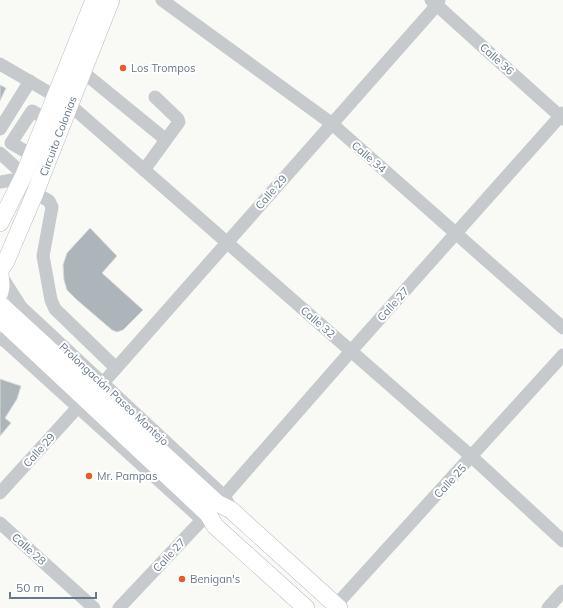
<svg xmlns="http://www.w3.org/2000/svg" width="563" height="608" viewBox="0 0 563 608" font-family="Mulish,sans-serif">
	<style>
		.building { fill: #adb5bb; stroke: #dadbd8 }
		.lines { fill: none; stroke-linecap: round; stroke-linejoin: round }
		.major-casing { stroke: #b9bdc1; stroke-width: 18 }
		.minor { stroke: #c6cacd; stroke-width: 13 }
		.major { stroke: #fff; stroke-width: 17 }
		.poi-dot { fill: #ea5c25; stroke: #fff; stroke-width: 1.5 }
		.labels { text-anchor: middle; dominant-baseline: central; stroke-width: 4; stroke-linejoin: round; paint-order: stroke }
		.street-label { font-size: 11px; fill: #677888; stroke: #fff }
		.poi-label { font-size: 11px; fill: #677888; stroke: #fff; text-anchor: start }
	</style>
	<rect width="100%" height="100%" fill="#f9f9f6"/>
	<g class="building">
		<path d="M 0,85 L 6,88 L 0,101 Z"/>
		<path d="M 90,228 L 117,256 L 102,273 L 143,310 L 123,330 L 117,332 L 112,330 L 76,299 L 67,290 L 64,280 L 63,265 L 67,253 Z"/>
		<path d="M 0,379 L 21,386 L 17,399 L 5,418 L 11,423 L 0,436 Z"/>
	</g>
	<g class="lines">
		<defs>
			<g id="major">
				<path d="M 0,223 L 24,175 L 94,0"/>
				<path d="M 0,270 L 6,261 L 35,193 L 111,0"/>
				<path d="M 0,274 L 1,286 L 0,292"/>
				<path d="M 2,306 L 217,503 L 231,510 L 339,608"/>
				<path d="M 0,319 L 208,514 L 215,526 L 306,608"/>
			</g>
		</defs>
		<use href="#major" class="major-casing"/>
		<g class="minor">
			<path d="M 162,0 L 331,123 L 563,328"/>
			<path d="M 431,0 L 563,119"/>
			<path d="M 0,64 L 55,96"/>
			<path d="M 83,72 L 165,139"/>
			<path d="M 70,105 L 472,457 L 563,541"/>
			<path d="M 0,129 L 30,81"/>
			<path d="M 0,153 L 24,175"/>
			<path d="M 32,155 L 11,143 L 32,111 L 46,119"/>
			<path d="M 144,170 L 179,122 L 178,119 L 155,97"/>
			<path d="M 0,182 L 12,180"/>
			<path d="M 35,193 L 49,201 L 52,207 L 43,256 L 51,300 L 55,309 L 116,368"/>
			<path d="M 0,274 L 21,307 L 224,496 L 228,503"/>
			<path d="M 0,339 L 5,341 L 198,516"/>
			<path d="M 103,383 L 437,5 L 439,0"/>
			<path d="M 0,493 L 78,407"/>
			<path d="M 224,496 L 351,351 L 563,113"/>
			<path d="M 0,523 L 94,608"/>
			<path d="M 336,605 L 563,355"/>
			<path d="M 119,608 L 202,520"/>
			<path d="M 548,608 L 563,591"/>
		</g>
		<use href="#major" class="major"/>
	</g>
	<g class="poi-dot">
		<circle cx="123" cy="68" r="4"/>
		<circle cx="89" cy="476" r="4"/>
		<circle cx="182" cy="579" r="4"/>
	</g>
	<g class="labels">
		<g class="street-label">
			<text transform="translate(497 59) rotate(42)">Calle 36</text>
			<text transform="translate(58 136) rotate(-69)">Circuito Colonias</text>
			<text transform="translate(369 157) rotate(41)">Calle 34</text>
			<text transform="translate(271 192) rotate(-49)">Calle 29</text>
			<text transform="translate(393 304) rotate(-48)">Calle 27</text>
			<text transform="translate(318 322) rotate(41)">Calle 32</text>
			<text transform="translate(114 394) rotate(43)">Prolongación Paseo Montejo</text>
			<text transform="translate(39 450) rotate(-48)">Calle 29</text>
			<text transform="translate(450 481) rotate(-47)">Calle 25</text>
			<text transform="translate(29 549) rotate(42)">Calle 28</text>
			<text transform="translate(169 555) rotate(-47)">Calle 27</text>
		</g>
		<g class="poi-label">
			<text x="131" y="68">Los Trompos</text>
			<text x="97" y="476">Mr. Pampas</text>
			<text x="190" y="579">Benigan's</text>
		</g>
	</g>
	<path d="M10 592v6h86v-6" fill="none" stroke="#677888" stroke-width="2"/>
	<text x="16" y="592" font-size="12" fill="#677888" stroke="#ffffff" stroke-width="3" paint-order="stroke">50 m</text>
</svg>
